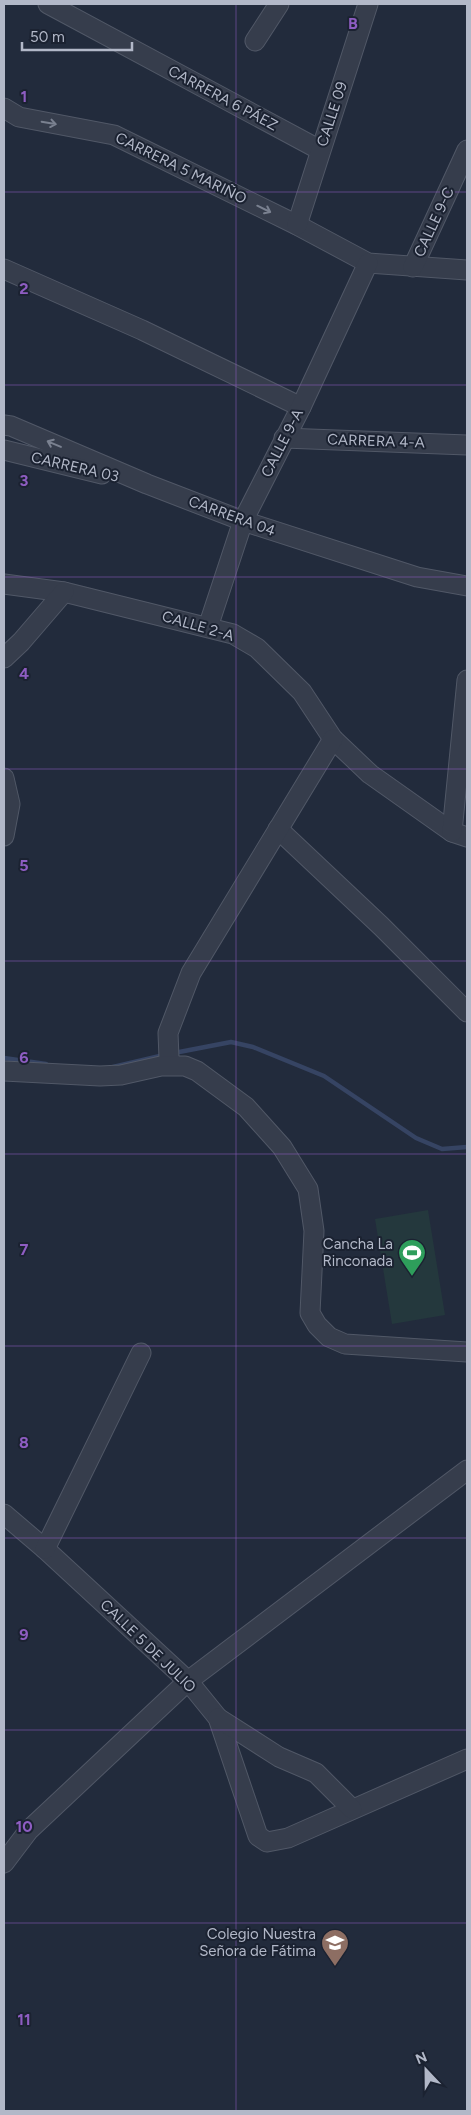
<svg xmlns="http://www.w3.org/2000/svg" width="471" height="2115" viewBox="0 0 471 2115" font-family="Figtree,sans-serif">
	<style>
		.green { fill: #24383d }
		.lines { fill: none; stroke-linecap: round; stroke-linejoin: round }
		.stream { stroke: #364463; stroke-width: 4.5 }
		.minor-casing { stroke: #515867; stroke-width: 21 }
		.minor { stroke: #363d4c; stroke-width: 19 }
		.oneway { stroke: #7a8190 }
		.grid { fill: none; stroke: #8e5dc2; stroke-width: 1; stroke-opacity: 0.55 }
		.labels { text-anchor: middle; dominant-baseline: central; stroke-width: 4; stroke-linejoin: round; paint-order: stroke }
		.street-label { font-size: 15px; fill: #b2b8c8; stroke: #1b2231 }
		.poi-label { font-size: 15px; fill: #b2b8c8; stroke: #1b2231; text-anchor: end }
		.grid-label { font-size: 16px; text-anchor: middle; font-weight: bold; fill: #8e5dc2; stroke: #1b2231; stroke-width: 4; stroke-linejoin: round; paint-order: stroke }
	</style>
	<rect width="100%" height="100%" fill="#222b3c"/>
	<path class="green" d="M 428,1210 L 445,1315 L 392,1324 L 375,1219 Z"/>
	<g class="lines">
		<g class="stream">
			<path d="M 174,1053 L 231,1042 L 253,1047 L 324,1076 L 416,1138 L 442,1149 L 467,1147"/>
			<path d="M 4,1058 L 46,1064"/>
			<path d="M 113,1067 L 164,1055"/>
		</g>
		<defs>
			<g id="minor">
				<path d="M 48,4 L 320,150"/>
				<path d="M 255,41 L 279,4"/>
				<path d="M 4,108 L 19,117 L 114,135 L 297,225 L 368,263 L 467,270"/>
				<path d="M 297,225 L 368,4"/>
				<path d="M 413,267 L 467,150"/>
				<path d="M 4,269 L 142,330 L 301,407"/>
				<path d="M 4,425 L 11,426 L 147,484 L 243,521 L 417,577 L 467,586"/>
				<path d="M 284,438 L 467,445"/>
				<path d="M 4,450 L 102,474"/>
				<path d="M 4,584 L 64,592 L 233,634 L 257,648 L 302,692 L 333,739 L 370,774 L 452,832 L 467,837"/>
				<path d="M 208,627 L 243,521 L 301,407 L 368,263"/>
				<path d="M 4,658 L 21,642 L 64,592"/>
				<path d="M 4,778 L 10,804 L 4,836"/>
				<path d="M 278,829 L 381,926 L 467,1012"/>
				<path d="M 452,832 L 467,680"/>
				<path d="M 172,1065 L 169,1058 L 168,1033 L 191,973 L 333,739"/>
				<path d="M 4,1071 L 100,1076 L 121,1075 L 161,1066 L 185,1066 L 197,1071 L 246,1107 L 282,1147 L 308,1189 L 314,1231 L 310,1313 L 317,1325 L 329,1337 L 345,1344 L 467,1352"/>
				<path d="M 4,1514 L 45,1549 L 188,1681 L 218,1718 L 258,1836 L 267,1842 L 288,1838 L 467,1759"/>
				<path d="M 45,1549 L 141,1353"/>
				<path d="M 218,1718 L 279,1757 L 316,1773 L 352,1809"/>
				<path d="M 4,1863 L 29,1830 L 188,1681 L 467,1470"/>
			</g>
		</defs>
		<use href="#minor" class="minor-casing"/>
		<use href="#minor" class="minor"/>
	</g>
	<defs><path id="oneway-shaft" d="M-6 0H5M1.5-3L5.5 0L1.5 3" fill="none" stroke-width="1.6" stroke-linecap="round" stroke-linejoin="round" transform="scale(1.25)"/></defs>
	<g class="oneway">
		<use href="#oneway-shaft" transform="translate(49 123) rotate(10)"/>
		<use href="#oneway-shaft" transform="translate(264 209) rotate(26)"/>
		<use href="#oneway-shaft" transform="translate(54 444) rotate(-157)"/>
	</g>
	<path class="grid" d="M 236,4 L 236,2111M 4,192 L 467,192M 4,385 L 467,385M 4,577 L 467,577M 4,769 L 467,769M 4,961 L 467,961M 4,1154 L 467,1154M 4,1346 L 467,1346M 4,1538 L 467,1538M 4,1730 L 467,1730M 4,1923 L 467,1923"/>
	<defs>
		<symbol id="stadium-pin" viewBox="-11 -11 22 30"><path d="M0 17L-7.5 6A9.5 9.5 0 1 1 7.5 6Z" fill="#2e9e5b" stroke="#1b2231"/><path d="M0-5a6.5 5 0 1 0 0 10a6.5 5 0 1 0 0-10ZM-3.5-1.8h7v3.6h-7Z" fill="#fff"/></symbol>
		<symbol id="school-pin" viewBox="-11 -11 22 30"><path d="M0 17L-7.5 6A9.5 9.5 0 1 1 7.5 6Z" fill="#8d6e63" stroke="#1b2231"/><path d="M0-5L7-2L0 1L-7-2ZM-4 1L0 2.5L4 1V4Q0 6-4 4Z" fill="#fff"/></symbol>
	</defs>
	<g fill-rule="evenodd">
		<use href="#stadium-pin" x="396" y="1237" width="32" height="43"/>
		<use href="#school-pin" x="319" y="1927" width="32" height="43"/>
	</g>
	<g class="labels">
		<g class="street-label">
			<text transform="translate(223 98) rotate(28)">CARRERA 6 PÁEZ</text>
			<text transform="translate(332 114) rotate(-72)">CALLE 09</text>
			<text transform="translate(181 168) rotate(26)">CARRERA 5 MARIÑO</text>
			<text transform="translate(434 222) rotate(-65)">CALLE 9-C</text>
			<text transform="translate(376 441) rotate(2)">CARRERA 4-A</text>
			<text transform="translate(282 443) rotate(-63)">CALLE 9-A</text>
			<text transform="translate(75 467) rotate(13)">CARRERA 03</text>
			<text transform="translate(232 516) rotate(20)">CARRERA 04</text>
			<text transform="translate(198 626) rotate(16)">CALLE 2-A</text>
			<text transform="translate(148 1646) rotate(44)">CALLE 5 DE JULIO</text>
		</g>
		<g class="poi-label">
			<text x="393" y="1244">Cancha La<tspan x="393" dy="17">Rinconada</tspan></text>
			<text x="316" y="1934">Colegio Nuestra<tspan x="316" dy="17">Señora de Fátima</tspan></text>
		</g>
	</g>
	<g class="grid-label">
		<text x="353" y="29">B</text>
		<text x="24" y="102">1</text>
		<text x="24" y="294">2</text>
		<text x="24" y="486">3</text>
		<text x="24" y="679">4</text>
		<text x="24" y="871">5</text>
		<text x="24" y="1063">6</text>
		<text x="24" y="1255">7</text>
		<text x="24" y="1448">8</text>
		<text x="24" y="1640">9</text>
		<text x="24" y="1832">10</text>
		<text x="24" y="2025">11</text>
	</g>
	<rect width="471" height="2115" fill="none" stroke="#b2b8c8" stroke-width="10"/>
	<g transform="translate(426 2070) rotate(338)" stroke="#1b2231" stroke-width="4" paint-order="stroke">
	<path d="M0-4L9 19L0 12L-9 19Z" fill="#b2b8c8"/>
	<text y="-8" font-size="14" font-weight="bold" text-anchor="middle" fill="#b2b8c8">N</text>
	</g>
	<path d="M22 42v8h110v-8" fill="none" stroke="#b2b8c8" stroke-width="2.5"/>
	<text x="30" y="42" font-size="15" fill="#b2b8c8" stroke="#1b2231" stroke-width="4" paint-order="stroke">50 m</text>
</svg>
